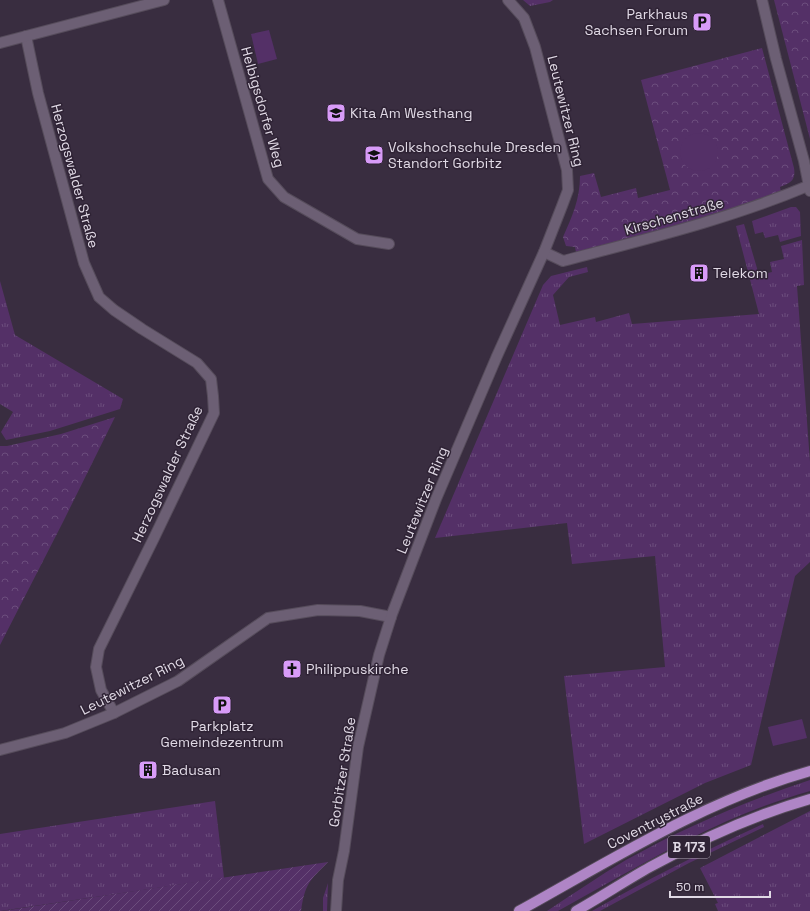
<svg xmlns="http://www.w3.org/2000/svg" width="810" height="911" viewBox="0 0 810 911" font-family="'Space Grotesk',sans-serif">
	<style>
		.grass { fill: url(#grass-tufts) }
		.park { fill: url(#park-crowns) }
		.garden { fill: url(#garden-furrows) }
		.pitch { fill: #543067 }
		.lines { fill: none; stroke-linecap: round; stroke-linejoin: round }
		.street-casing { stroke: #564c5b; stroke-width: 12 }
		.primary-casing { stroke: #564c5b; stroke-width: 12 }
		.street { stroke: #6c5f74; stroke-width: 10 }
		.primary { stroke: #af85c6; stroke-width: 10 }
		.labels { text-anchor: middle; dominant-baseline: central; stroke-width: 3; stroke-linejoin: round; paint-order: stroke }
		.shield { fill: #2f2335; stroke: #aba2b0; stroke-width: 1 }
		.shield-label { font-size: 13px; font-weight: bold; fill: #e0d9e5 }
		.poi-label { font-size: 14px; fill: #e0d9e5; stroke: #2f2335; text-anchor: start }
		.street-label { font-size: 14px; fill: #e0d9e5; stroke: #2f2335 }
	</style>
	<defs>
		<pattern id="grass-tufts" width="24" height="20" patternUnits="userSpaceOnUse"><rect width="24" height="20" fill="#543067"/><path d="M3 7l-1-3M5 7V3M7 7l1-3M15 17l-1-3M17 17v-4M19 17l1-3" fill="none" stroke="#6c4d7d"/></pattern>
		<pattern id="park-crowns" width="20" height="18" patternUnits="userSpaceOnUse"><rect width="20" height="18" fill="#543067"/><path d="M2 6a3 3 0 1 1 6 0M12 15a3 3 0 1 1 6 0" fill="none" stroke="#6c4d7d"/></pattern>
		<pattern id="garden-furrows" width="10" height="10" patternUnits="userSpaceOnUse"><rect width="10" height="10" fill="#543067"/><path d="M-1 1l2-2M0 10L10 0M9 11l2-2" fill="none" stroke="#6c4d7d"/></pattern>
	</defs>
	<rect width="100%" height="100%" fill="#392d40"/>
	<g class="grass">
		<path d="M 523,0 L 553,0 L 550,2 L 530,6 Z"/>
		<path d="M 791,207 L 796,207 L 800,212 L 801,236 L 780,242 L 778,235 L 765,238 L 763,232 L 755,234 L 752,221 Z"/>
		<path d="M 744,224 L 759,275 L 772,272 L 770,262 L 784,259 L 781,246 L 802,240 L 804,285 L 797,286 L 810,462 L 810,562 L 795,576 L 751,765 L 705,783 L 584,844 L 564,676 L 665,667 L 655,556 L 572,564 L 567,523 L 435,538 L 543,285 L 551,276 L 587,267 L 588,272 L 569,277 L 553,295 L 560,325 L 595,317 L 596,322 L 629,313 L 632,324 L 759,314 L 736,226 Z"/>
		<path d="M 0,281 L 15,335 L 123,399 L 120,409 L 50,431 L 6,440 L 1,432 L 13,412 L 0,404 Z"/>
		<path d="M 810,780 L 810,791 C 782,799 754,809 727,821 C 669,847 614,880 558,911 L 547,911 C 573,894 599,876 626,860 C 685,827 746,801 810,780 Z"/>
		<path d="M 215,801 L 224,878 L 0,911 L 0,834 Z"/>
		<path d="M 810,811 L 810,911 L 718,911 L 715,904 L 718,903 L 700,868 Z"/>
		<path d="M 763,824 L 764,827 L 689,863 L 600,911 L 592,911 C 648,879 704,851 763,824 Z"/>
		<path d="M 328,883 L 327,911 L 323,911 L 323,898 Z"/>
	</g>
	<g class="park">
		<path d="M 774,0 L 810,0 L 810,139 Z"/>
		<path d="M 762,48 L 794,168 C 796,181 790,183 780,187 L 781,192 L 705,218 L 576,252 L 575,247 L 566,246 L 563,237 C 572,217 580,199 580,176 L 594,173 L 601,197 L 636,188 L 638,198 L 670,190 L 641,80 Z"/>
		<path d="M 115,417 L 63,522 L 0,645 L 0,446 L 7,446 L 61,434 Z"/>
	</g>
	<path class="garden" d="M 328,862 C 309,881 305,884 301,911 L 2,911 Z"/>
	<g class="pitch">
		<path d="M 269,30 L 277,59 L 258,64 L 251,34 Z"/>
		<circle cx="699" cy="152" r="19"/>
		<path d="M 802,719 L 807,738 L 773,746 L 768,727 Z"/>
	</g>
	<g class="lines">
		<defs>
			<g id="street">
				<path d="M 218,0 L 268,179 L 284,197 L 357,239 L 389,244"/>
				<path d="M 762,0 L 776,59 L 804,161 L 810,191"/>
				<path d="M 26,36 L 38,93 L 84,263 L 99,297 L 114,310 L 142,329 L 197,363 L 211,379 L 213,396 L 214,413 L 154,538 L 99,649 L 96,667 L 101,690 L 114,713"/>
				<path d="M 0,43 L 164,0"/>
				<path d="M 544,252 L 563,261 C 646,239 730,219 810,185"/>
				<path d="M 0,750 L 65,733 L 114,713 L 178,681 L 268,618 L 318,610 L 360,611 L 391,617"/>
				<path d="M 336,911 L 338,880 L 344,851 L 358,747 L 379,655 L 392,614 L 436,499 L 497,356 L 544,252 L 562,206 L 568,190 L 567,170 L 535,47 L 524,18 L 508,0"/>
			</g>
			<g id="primary">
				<path d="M 519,911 C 613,859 706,800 810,771"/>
				<path d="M 576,911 C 601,897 625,881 650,867 C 701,839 754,815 810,799"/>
			</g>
		</defs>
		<use href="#street" class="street-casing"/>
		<use href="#primary" class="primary-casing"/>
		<use href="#street" class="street"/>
		<use href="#primary" class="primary"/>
	</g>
	<defs>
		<symbol id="parking-square" viewBox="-11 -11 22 22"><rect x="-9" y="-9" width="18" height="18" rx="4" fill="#d89bf8" stroke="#2f2335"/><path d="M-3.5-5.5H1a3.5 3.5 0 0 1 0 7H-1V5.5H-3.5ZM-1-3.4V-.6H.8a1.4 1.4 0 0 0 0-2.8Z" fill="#111"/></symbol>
		<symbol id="school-square" viewBox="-11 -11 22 22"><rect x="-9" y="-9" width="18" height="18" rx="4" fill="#d89bf8" stroke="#2f2335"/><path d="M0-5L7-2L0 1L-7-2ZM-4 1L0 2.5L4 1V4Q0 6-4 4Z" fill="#111"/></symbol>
		<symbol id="university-square" viewBox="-11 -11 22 22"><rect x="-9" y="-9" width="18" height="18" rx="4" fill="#d89bf8" stroke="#2f2335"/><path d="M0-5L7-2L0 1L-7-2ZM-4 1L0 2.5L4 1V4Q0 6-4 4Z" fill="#111"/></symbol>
		<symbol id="building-square" viewBox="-11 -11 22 22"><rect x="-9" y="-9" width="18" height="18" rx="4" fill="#d89bf8" stroke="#2f2335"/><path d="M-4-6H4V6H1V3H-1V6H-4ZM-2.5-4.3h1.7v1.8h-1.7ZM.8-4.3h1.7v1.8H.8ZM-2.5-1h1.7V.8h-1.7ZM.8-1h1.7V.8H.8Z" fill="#111"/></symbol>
		<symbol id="church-square" viewBox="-11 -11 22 22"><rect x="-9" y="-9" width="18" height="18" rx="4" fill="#d89bf8" stroke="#2f2335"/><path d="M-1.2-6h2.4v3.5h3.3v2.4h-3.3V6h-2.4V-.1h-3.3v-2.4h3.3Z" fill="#111"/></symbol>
	</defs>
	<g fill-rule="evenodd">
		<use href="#parking-square" x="691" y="11" width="22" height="22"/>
		<use href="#school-square" x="325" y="102" width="22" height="22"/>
		<use href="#university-square" x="363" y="144" width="22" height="22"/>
		<use href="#building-square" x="688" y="262" width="22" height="22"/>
		<use href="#church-square" x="281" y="658" width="22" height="22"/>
		<use href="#parking-square" x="211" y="694" width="22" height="22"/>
		<use href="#building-square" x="137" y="759" width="22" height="22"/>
	</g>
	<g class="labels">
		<rect class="shield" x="668" y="836" width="42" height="22" rx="3"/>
		<g class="shield-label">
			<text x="689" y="847">B 173</text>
		</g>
		<g class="poi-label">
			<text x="688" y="14" text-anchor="end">Parkhaus<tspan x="688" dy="16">Sachsen Forum</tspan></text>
			<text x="350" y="113">Kita Am Westhang</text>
			<text x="388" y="147">Volkshochschule Dresden<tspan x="388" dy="16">Standort Gorbitz</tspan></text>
			<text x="713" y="273">Telekom</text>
			<text x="306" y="669">Philippuskirche</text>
			<text x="222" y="726" text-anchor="middle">Parkplatz<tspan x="222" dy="16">Gemeindezentrum</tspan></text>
			<text x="162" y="770">Badusan</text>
		</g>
		<g class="street-label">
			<text transform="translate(263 107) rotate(74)">Helbigsdorfer Weg</text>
			<text transform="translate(566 111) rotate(76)">Leutewitzer Ring</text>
			<text transform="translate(75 176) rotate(75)">Herzogswalder Straße</text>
			<text transform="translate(674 216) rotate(-16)">Kirschenstraße</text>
			<text transform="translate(167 474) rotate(-65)">Herzogswalder Straße</text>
			<text transform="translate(422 500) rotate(-68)">Leutewitzer Ring</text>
			<text transform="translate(132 685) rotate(-27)">Leutewitzer Ring</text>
			<text transform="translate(342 772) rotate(-81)">Gorbitzer Straße</text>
			<text transform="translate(655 821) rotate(-27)">Coventrystraße</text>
		</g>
	</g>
	<path d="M670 891v6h100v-6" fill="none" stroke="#e0d9e5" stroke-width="2"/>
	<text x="676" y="891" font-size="12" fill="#e0d9e5" stroke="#2f2335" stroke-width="3" paint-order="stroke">50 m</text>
</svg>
